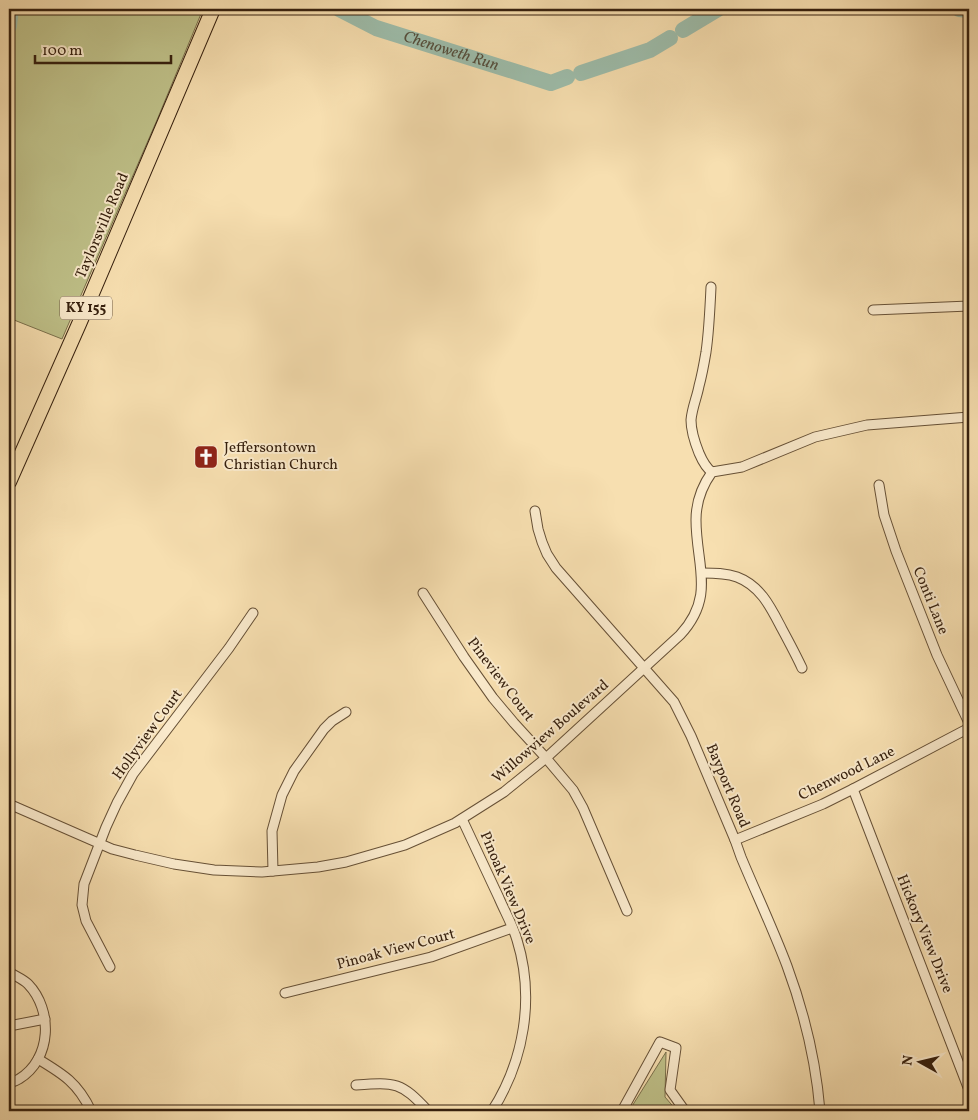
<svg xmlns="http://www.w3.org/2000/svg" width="978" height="1120" viewBox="0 0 978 1120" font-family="Vollkorn,serif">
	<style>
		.green { fill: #bfc189; stroke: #7a704c }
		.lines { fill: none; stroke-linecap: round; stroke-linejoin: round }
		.river { stroke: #9dbdab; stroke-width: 16 }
		.minor-casing { stroke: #665036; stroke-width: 11 }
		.primary-casing { stroke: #36200e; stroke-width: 16 }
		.minor { stroke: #faeacc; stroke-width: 9 }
		.primary { stroke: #f7dfb0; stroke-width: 14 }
		.labels { text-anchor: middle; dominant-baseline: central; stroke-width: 4; stroke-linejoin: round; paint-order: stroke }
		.shield { fill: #faeacc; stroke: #715d47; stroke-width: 1 }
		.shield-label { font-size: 14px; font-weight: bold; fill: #36200e }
		.street-label { font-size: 15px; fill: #36200e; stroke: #faeacc }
		.poi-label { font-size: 15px; fill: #36200e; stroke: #faeacc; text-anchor: start }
		.water-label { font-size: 16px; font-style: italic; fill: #554f3d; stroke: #faeacc }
	</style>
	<rect width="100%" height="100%" fill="#f7dfb0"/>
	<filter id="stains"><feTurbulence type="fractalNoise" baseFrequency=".004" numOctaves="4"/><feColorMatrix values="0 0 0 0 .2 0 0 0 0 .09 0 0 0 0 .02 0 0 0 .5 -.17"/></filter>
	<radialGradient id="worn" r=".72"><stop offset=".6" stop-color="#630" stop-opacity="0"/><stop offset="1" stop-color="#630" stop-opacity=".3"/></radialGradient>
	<g class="green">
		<path d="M 9,9 L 203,9 L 157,120 L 62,339 L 9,318 Z"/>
		<path d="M 666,1052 L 665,1097 L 677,1111 L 629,1111 Z"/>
	</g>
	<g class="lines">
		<g class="river">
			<path id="s1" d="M 339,9 L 376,28 L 551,83 L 567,77"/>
			<path d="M 959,9 L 969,10"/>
			<path d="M 9,26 L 11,9"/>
			<path d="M 683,30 L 718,9"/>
			<path d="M 581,73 L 650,50 L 670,38"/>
		</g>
		<defs>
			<g id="minor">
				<path d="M 711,287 C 710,309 709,331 706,352 C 704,364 702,375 699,386 C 697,397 692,408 691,420 C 691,431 695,443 699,453 C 702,460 706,468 712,472"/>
				<path d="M 873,310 L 969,306"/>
				<path d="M 879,485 L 884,515 L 896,551 L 937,655 L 969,723"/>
				<path d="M 535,511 L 538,529 L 542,542 L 547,554 L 556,568 L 674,702 L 691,736 L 735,840 L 741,857 C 756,893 773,929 787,966 C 804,1012 816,1062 820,1111"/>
				<path d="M 702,573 C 714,573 726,573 737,577 C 761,586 771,608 782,629 C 789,642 796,655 802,668"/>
				<path d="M 423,593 L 464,657 L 493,698 L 514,723 L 546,758 L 573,790 L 583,808 L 627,911"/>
				<path d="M 853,789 L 969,1090"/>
				<path d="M 9,804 L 112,849 L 135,855 L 174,864 L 214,870 L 262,872 L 318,867 L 346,862 L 405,845 L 455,823 L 504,792 L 546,758 L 680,635 C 716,596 696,565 696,520 C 696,503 702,486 712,472 L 742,467 L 815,437 L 867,425 L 969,417"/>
				<path d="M 462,819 C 474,845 487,872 499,898 C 505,912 513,926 517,940 C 535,998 524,1061 492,1111"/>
				<path d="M 735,840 L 823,804 L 853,789 L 969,728"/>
				<path d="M 273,871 L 272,831 L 282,795 L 294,771 L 324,729 L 332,721 L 346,712"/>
				<path d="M 110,967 L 86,921 L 82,905 L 84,884 L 106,827 L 117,803 L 133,774 L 229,648 L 253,613"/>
				<path d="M 9,972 C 15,976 23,979 28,984 C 53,1010 52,1059 19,1079 C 16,1081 12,1082 9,1083"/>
				<path d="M 285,993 L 431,957 L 512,928"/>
				<path d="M 9,1026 L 45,1019"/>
				<path d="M 38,1059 C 63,1074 78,1083 91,1111"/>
				<path d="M 356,1085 C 396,1082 401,1082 428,1111"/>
				<path d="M 622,1111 L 660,1042 L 676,1048 L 670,1090 L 685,1111"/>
				<path d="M 968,1111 L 969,1106"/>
			</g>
			<path id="primary" d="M 9,482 L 79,324 L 213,9"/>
		</defs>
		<use href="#minor" class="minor-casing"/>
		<use href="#primary" class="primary-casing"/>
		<use href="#minor" class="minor"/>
		<use href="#primary" class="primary"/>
	</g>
	<defs>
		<symbol id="church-square" viewBox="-11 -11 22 22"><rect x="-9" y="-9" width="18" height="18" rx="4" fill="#8f2418" stroke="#faeacc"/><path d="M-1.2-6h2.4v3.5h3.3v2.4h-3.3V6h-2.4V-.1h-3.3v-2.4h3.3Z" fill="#fff"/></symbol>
	</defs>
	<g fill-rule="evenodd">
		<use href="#church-square" x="192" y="443" width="28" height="28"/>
	</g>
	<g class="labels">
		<rect class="shield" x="60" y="296.5" width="52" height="23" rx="4"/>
		<g class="shield-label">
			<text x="86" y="308">KY 155</text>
		</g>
		<g class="street-label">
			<text transform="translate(103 226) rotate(-67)">Taylorsville Road</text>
			<text transform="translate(930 601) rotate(68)">Conti Lane</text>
			<text transform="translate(500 680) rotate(53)">Pineview Court</text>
			<text transform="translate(551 732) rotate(-41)">Willowview Boulevard</text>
			<text transform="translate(148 735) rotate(-54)">Hollyview Court</text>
			<text transform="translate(847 774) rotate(-26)">Chenwood Lane</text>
			<text transform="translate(727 786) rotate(67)">Bayport Road</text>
			<text transform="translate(507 888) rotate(67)">Pinoak View Drive</text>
			<text transform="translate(924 934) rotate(68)">Hickory View Drive</text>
			<text transform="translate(396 950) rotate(-15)">Pinoak View Court</text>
		</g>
		<g class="poi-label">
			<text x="224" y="448">Jeffersontown<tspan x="224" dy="17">Christian Church</tspan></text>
		</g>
		<g class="water-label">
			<text stroke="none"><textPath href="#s1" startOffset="120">Chenoweth Run</textPath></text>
		</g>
	</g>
	<rect width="978" height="1120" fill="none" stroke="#f7dfb0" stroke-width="30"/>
	<rect x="10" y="10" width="958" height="1100" fill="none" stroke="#36200e" stroke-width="2.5"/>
	<rect x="15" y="15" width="948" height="1090" fill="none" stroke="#36200e"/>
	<g transform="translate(920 1062) rotate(278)" stroke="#faeacc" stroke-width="4" paint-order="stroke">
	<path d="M0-4L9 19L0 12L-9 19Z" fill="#36200e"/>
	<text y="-8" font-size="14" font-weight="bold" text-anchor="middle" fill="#36200e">N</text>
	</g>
	<path d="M35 55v8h136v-8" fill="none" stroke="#36200e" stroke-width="2.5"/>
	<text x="42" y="55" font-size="15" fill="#36200e" stroke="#faeacc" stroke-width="4" paint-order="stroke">100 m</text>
	<rect width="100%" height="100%" filter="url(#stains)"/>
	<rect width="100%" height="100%" fill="url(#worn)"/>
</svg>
